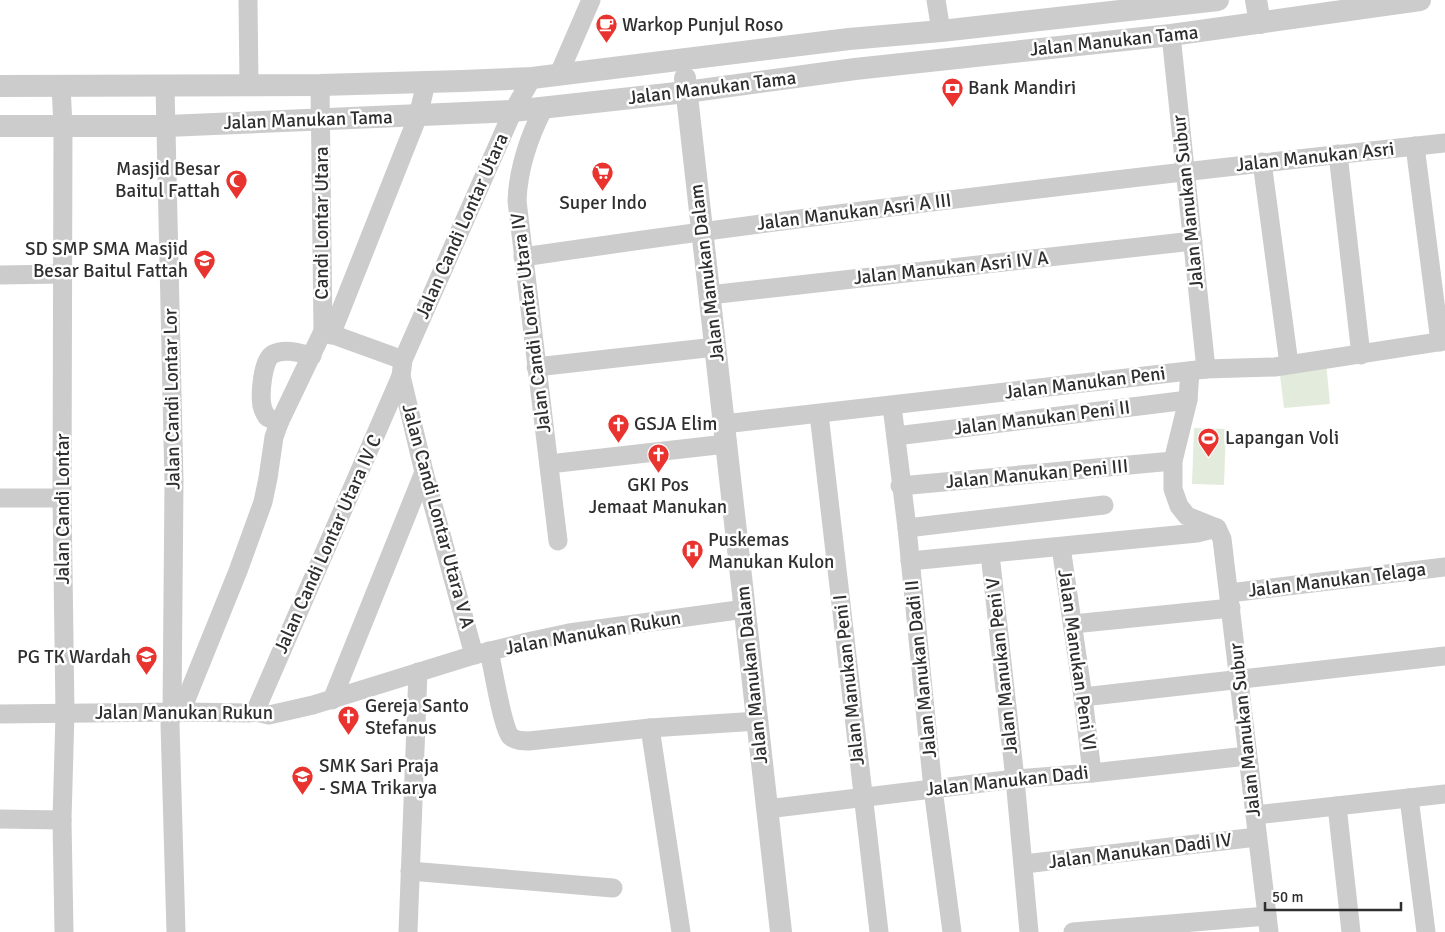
<svg xmlns="http://www.w3.org/2000/svg" width="1445" height="932" viewBox="0 0 1445 932" font-family="Signika,sans-serif">
	<style>
		.pitch { fill: #e3ecdc }
		.lines { fill: none; stroke-linecap: round; stroke-linejoin: round }
		.minor { stroke: #ccc; stroke-width: 19 }
		.tertiary { stroke: #ccc; stroke-width: 22 }
		.labels { text-anchor: middle; dominant-baseline: central; stroke-width: 5; stroke-linejoin: round; paint-order: stroke }
		.poi-label { font-size: 19px; fill: #2f2f2f; stroke: #fff; text-anchor: start }
		.street-label { font-size: 19px; fill: #2f2f2f; stroke: #fff }
	</style>
	<rect width="100%" height="100%" fill="#fff"/>
	<g class="pitch">
		<path d="M 1326,362 L 1330,404 L 1284,408 L 1279,367 Z"/>
		<path d="M 1194,428 L 1226,429 L 1224,485 L 1192,484 Z"/>
	</g>
	<g class="lines">
		<g class="minor">
			<path d="M 248,0 L 249,85"/>
			<path d="M 936,0 L 941,31"/>
			<path d="M 1171,35 L 1206,369"/>
			<path d="M 558,76 L 591,0"/>
			<path d="M 61,86 L 63,126 L 62,498 L 65,713 L 62,820 L 64,932"/>
			<path d="M 165,86 L 174,483 L 172,712 L 170,724 L 176,932"/>
			<path d="M 544,108 C 529,136 518,170 517,201 L 558,541"/>
			<path d="M 1415,146 L 1440,342"/>
			<path d="M 1338,154 L 1361,355"/>
			<path d="M 1262,162 L 1289,364"/>
			<path d="M 523,257 C 830,212 1137,176 1445,143"/>
			<path d="M 0,275 L 63,274"/>
			<path d="M 709,295 L 1193,241"/>
			<path d="M 323,331 L 403,360"/>
			<path d="M 331,335 L 418,116 L 426,83"/>
			<path d="M 312,356 C 300,353 285,348 273,354 C 262,360 260,395 262,406 C 263,410 265,414 267,417 L 279,423 L 323,331 L 320,85"/>
			<path d="M 536,367 L 715,347"/>
			<path d="M 1190,371 L 1188,400 L 1173,461 L 1173,489 L 1179,506 L 1187,516 L 1217,528 L 1222,539 L 1269,932"/>
			<path d="M 892,406 L 907,528 L 933,789 L 952,932"/>
			<path d="M 819,414 L 879,932"/>
			<path d="M 724,424 L 1206,369 L 1275,367 L 1445,341"/>
			<path d="M 896,436 L 1188,400"/>
			<path d="M 549,464 L 726,444"/>
			<path d="M 900,486 L 1173,461"/>
			<path d="M 0,498 L 62,498"/>
			<path d="M 907,528 L 1104,505"/>
			<path d="M 1061,547 L 1083,697 L 1092,773"/>
			<path d="M 990,554 L 1015,779 L 1029,932"/>
			<path d="M 910,561 L 1197,533 L 1217,528"/>
			<path d="M 1229,593 L 1445,567"/>
			<path d="M 1073,624 L 1231,608"/>
			<path d="M 489,651 C 493,668 502,725 510,736 C 515,741 523,741 529,741 L 650,728 L 758,721"/>
			<path d="M 474,655 L 424,472 L 401,376 L 403,360 L 513,111 L 532,78"/>
			<path d="M 1083,697 L 1445,656"/>
			<path d="M 332,700 L 424,472"/>
			<path d="M 181,712 L 238,571 L 263,502 L 268,478 L 274,437 L 279,423"/>
			<path d="M 255,712 L 401,376"/>
			<path d="M 0,714 L 181,712 L 250,713 L 255,712 L 269,715 L 313,705 L 474,655 L 527,642 L 569,633 L 745,609"/>
			<path d="M 650,728 L 681,932"/>
			<path d="M 1409,798 L 1426,932"/>
			<path d="M 1337,806 L 1351,932"/>
			<path d="M 767,809 L 1015,779 L 1092,773 L 1247,756"/>
			<path d="M 1255,815 L 1445,794"/>
			<path d="M 0,819 L 62,820"/>
			<path d="M 1024,864 L 1257,837"/>
			<path d="M 410,871 L 613,888"/>
			<path d="M 408,932 L 418,672"/>
			<path d="M 1073,932 L 1267,916"/>
		</g>
		<g class="tertiary">
			<path d="M 1256,0 L 1260,23"/>
			<path d="M 685,78 L 781,932"/>
			<path d="M 0,86 L 320,85 L 462,81 L 532,78 L 849,39 L 941,31 L 1218,0"/>
			<path d="M 0,126 L 167,126 L 513,111 L 686,92 L 855,69 L 1171,35 L 1420,0"/>
		</g>
	</g>
	<defs>
		<symbol id="cafe-pin" viewBox="-11 -11 22 30"><path d="M0 17L-7.5 6A9.5 9.5 0 1 1 7.5 6Z" fill="#e8332f" stroke="#fff"/><path d="M-5.5-4.5H6V0H3Q3 3.5 0 3.5H-2.5Q-5.5 3.5-5.5 0ZM3-3.2v2h1.7v-2ZM-6 4.5H4V6H-6Z" fill="#fff"/></symbol>
		<symbol id="bank-pin" viewBox="-11 -11 22 30"><path d="M0 17L-7.5 6A9.5 9.5 0 1 1 7.5 6Z" fill="#e8332f" stroke="#fff"/><path d="M-6-4H6V4H-6ZM0-2.3a2.3 2.3 0 1 0 0 4.6a2.3 2.3 0 1 0 0-4.6Z" fill="#fff"/></symbol>
		<symbol id="supermarket-pin" viewBox="-11 -11 22 30"><path d="M0 17L-7.5 6A9.5 9.5 0 1 1 7.5 6Z" fill="#e8332f" stroke="#fff"/><path d="M-6-5.5h2.5l.6 2H6L4.5 2H-2.5L-4.4-4H-6ZM-1.5 3.2a1.3 1.3 0 1 0 .1 0ZM3 3.2a1.3 1.3 0 1 0 .1 0Z" fill="#fff"/></symbol>
		<symbol id="mosque-pin" viewBox="-11 -11 22 30"><path d="M0 17L-7.5 6A9.5 9.5 0 1 1 7.5 6Z" fill="#e8332f" stroke="#fff"/><path d="M3.5-4.9A6 6 0 1 0 3.5 4.9A5 5 0 1 1 3.5-4.9Z" fill="#fff"/></symbol>
		<symbol id="school-pin" viewBox="-11 -11 22 30"><path d="M0 17L-7.5 6A9.5 9.5 0 1 1 7.5 6Z" fill="#e8332f" stroke="#fff"/><path d="M0-5L7-2L0 1L-7-2ZM-4 1L0 2.5L4 1V4Q0 6-4 4Z" fill="#fff"/></symbol>
		<symbol id="church-pin" viewBox="-11 -11 22 30"><path d="M0 17L-7.5 6A9.5 9.5 0 1 1 7.5 6Z" fill="#e8332f" stroke="#fff"/><path d="M-1.2-6h2.4v3.5h3.3v2.4h-3.3V6h-2.4V-.1h-3.3v-2.4h3.3Z" fill="#fff"/></symbol>
		<symbol id="stadium-pin" viewBox="-11 -11 22 30"><path d="M0 17L-7.5 6A9.5 9.5 0 1 1 7.5 6Z" fill="#e8332f" stroke="#fff"/><path d="M0-5a6.5 5 0 1 0 0 10a6.5 5 0 1 0 0-10ZM-3.5-1.8h7v3.6h-7Z" fill="#fff"/></symbol>
		<symbol id="hospital-pin" viewBox="-11 -11 22 30"><path d="M0 17L-7.5 6A9.5 9.5 0 1 1 7.5 6Z" fill="#e8332f" stroke="#fff"/><path d="M-5-5h3v3.5h4V-5h3V5h-3V1.5h-4V5h-3Z" fill="#fff"/></symbol>
	</defs>
	<g fill-rule="evenodd">
		<use href="#cafe-pin" x="594" y="12" width="25" height="34"/>
		<use href="#bank-pin" x="940" y="76" width="25" height="34"/>
		<use href="#supermarket-pin" x="590" y="160" width="25" height="34"/>
		<use href="#mosque-pin" x="224" y="168" width="25" height="34"/>
		<use href="#school-pin" x="192" y="248" width="25" height="34"/>
		<use href="#church-pin" x="606" y="412" width="25" height="34"/>
		<use href="#stadium-pin" x="1196" y="426" width="25" height="34"/>
		<use href="#church-pin" x="646" y="442" width="25" height="34"/>
		<use href="#hospital-pin" x="680" y="538" width="25" height="34"/>
		<use href="#school-pin" x="134" y="644" width="25" height="34"/>
		<use href="#church-pin" x="336" y="704" width="25" height="34"/>
		<use href="#school-pin" x="290" y="764" width="25" height="34"/>
	</g>
	<g class="labels">
		<g class="poi-label">
			<text x="622" y="25">Warkop Punjul Roso</text>
			<text x="968" y="88">Bank Mandiri</text>
			<text x="220" y="169" text-anchor="end">Masjid Besar<tspan x="220" dy="22">Baitul Fattah</tspan></text>
			<text x="603" y="203" text-anchor="middle">Super Indo</text>
			<text x="188" y="249" text-anchor="end">SD SMP SMA Masjid<tspan x="188" dy="22">Besar Baitul Fattah</tspan></text>
			<text x="634" y="424">GSJA Elim</text>
			<text x="1225" y="438">Lapangan Voli</text>
			<text x="658" y="485" text-anchor="middle">GKI Pos<tspan x="658" dy="22">Jemaat Manukan</tspan></text>
			<text x="708" y="540">Puskemas<tspan x="708" dy="22">Manukan Kulon</tspan></text>
			<text x="131" y="657" text-anchor="end">PG TK Wardah</text>
			<text x="365" y="706">Gereja Santo<tspan x="365" dy="22">Stefanus</tspan></text>
			<text x="319" y="766">SMK Sari Praja<tspan x="319" dy="22">- SMA Trikarya</tspan></text>
		</g>
		<g class="street-label">
			<text transform="translate(1114 41) rotate(-6)">Jalan Manukan Tama</text>
			<text transform="translate(712 88) rotate(-7)">Jalan Manukan Tama</text>
			<text transform="translate(308 120) rotate(-2)">Jalan Manukan Tama</text>
			<text transform="translate(1315 157) rotate(-6)">Jalan Manukan Asri</text>
			<text transform="translate(1188 202) rotate(-96)">Jalan Manukan Subur</text>
			<text transform="translate(854 212) rotate(-7)">Jalan Manukan Asri A III</text>
			<text transform="translate(322 223) rotate(-90)">Candi Lontar Utara</text>
			<text transform="translate(462 226) rotate(-66)">Jalan Candi Lontar Utara</text>
			<text transform="translate(951 268) rotate(-6)">Jalan Manukan Asri IV A</text>
			<text transform="translate(707 273) rotate(-97)">Jalan Manukan Dalam</text>
			<text transform="translate(531 323) rotate(-97)">Jalan Candi Lontar Utara IV</text>
			<text transform="translate(1085 383) rotate(-7)">Jalan Manukan Peni</text>
			<text transform="translate(172 399) rotate(-91)">Jalan Candi Lontar Lor</text>
			<text transform="translate(1042 418) rotate(-7)">Jalan Manukan Peni II</text>
			<text transform="translate(1037 474) rotate(-5)">Jalan Manukan Peni III</text>
			<text transform="translate(63 509) rotate(-90)">Jalan Candi Lontar</text>
			<text transform="translate(438 516) rotate(75)">Jalan Candi Lontar Utara V A</text>
			<text transform="translate(328 544) rotate(-66)">Jalan Candi Lontar Utara IV C</text>
			<text transform="translate(1337 580) rotate(-7)">Jalan Manukan Telaga</text>
			<text transform="translate(593 633) rotate(-10)">Jalan Manukan Rukun</text>
			<text transform="translate(1077 660) rotate(82)">Jalan Manukan Peni VI</text>
			<text transform="translate(1002 666) rotate(-96)">Jalan Manukan Peni V</text>
			<text transform="translate(921 669) rotate(-96)">Jalan Manukan Dadi II</text>
			<text transform="translate(752 675) rotate(-96)">Jalan Manukan Dalam</text>
			<text transform="translate(849 680) rotate(-96)">Jalan Manukan Peni I</text>
			<text x="184" y="713">Jalan Manukan Rukun</text>
			<text transform="translate(1245 730) rotate(-96)">Jalan Manukan Subur</text>
			<text transform="translate(1007 781) rotate(-6)">Jalan Manukan Dadi</text>
			<text transform="translate(1140 851) rotate(-7)">Jalan Manukan Dadi IV</text>
		</g>
	</g>
	<path d="M1265 902v8h136v-8" fill="none" stroke="#2f2f2f" stroke-width="2.5"/>
	<text x="1272" y="902" font-size="15" fill="#2f2f2f" stroke="#ffffff" stroke-width="4" paint-order="stroke">50 m</text>
</svg>
